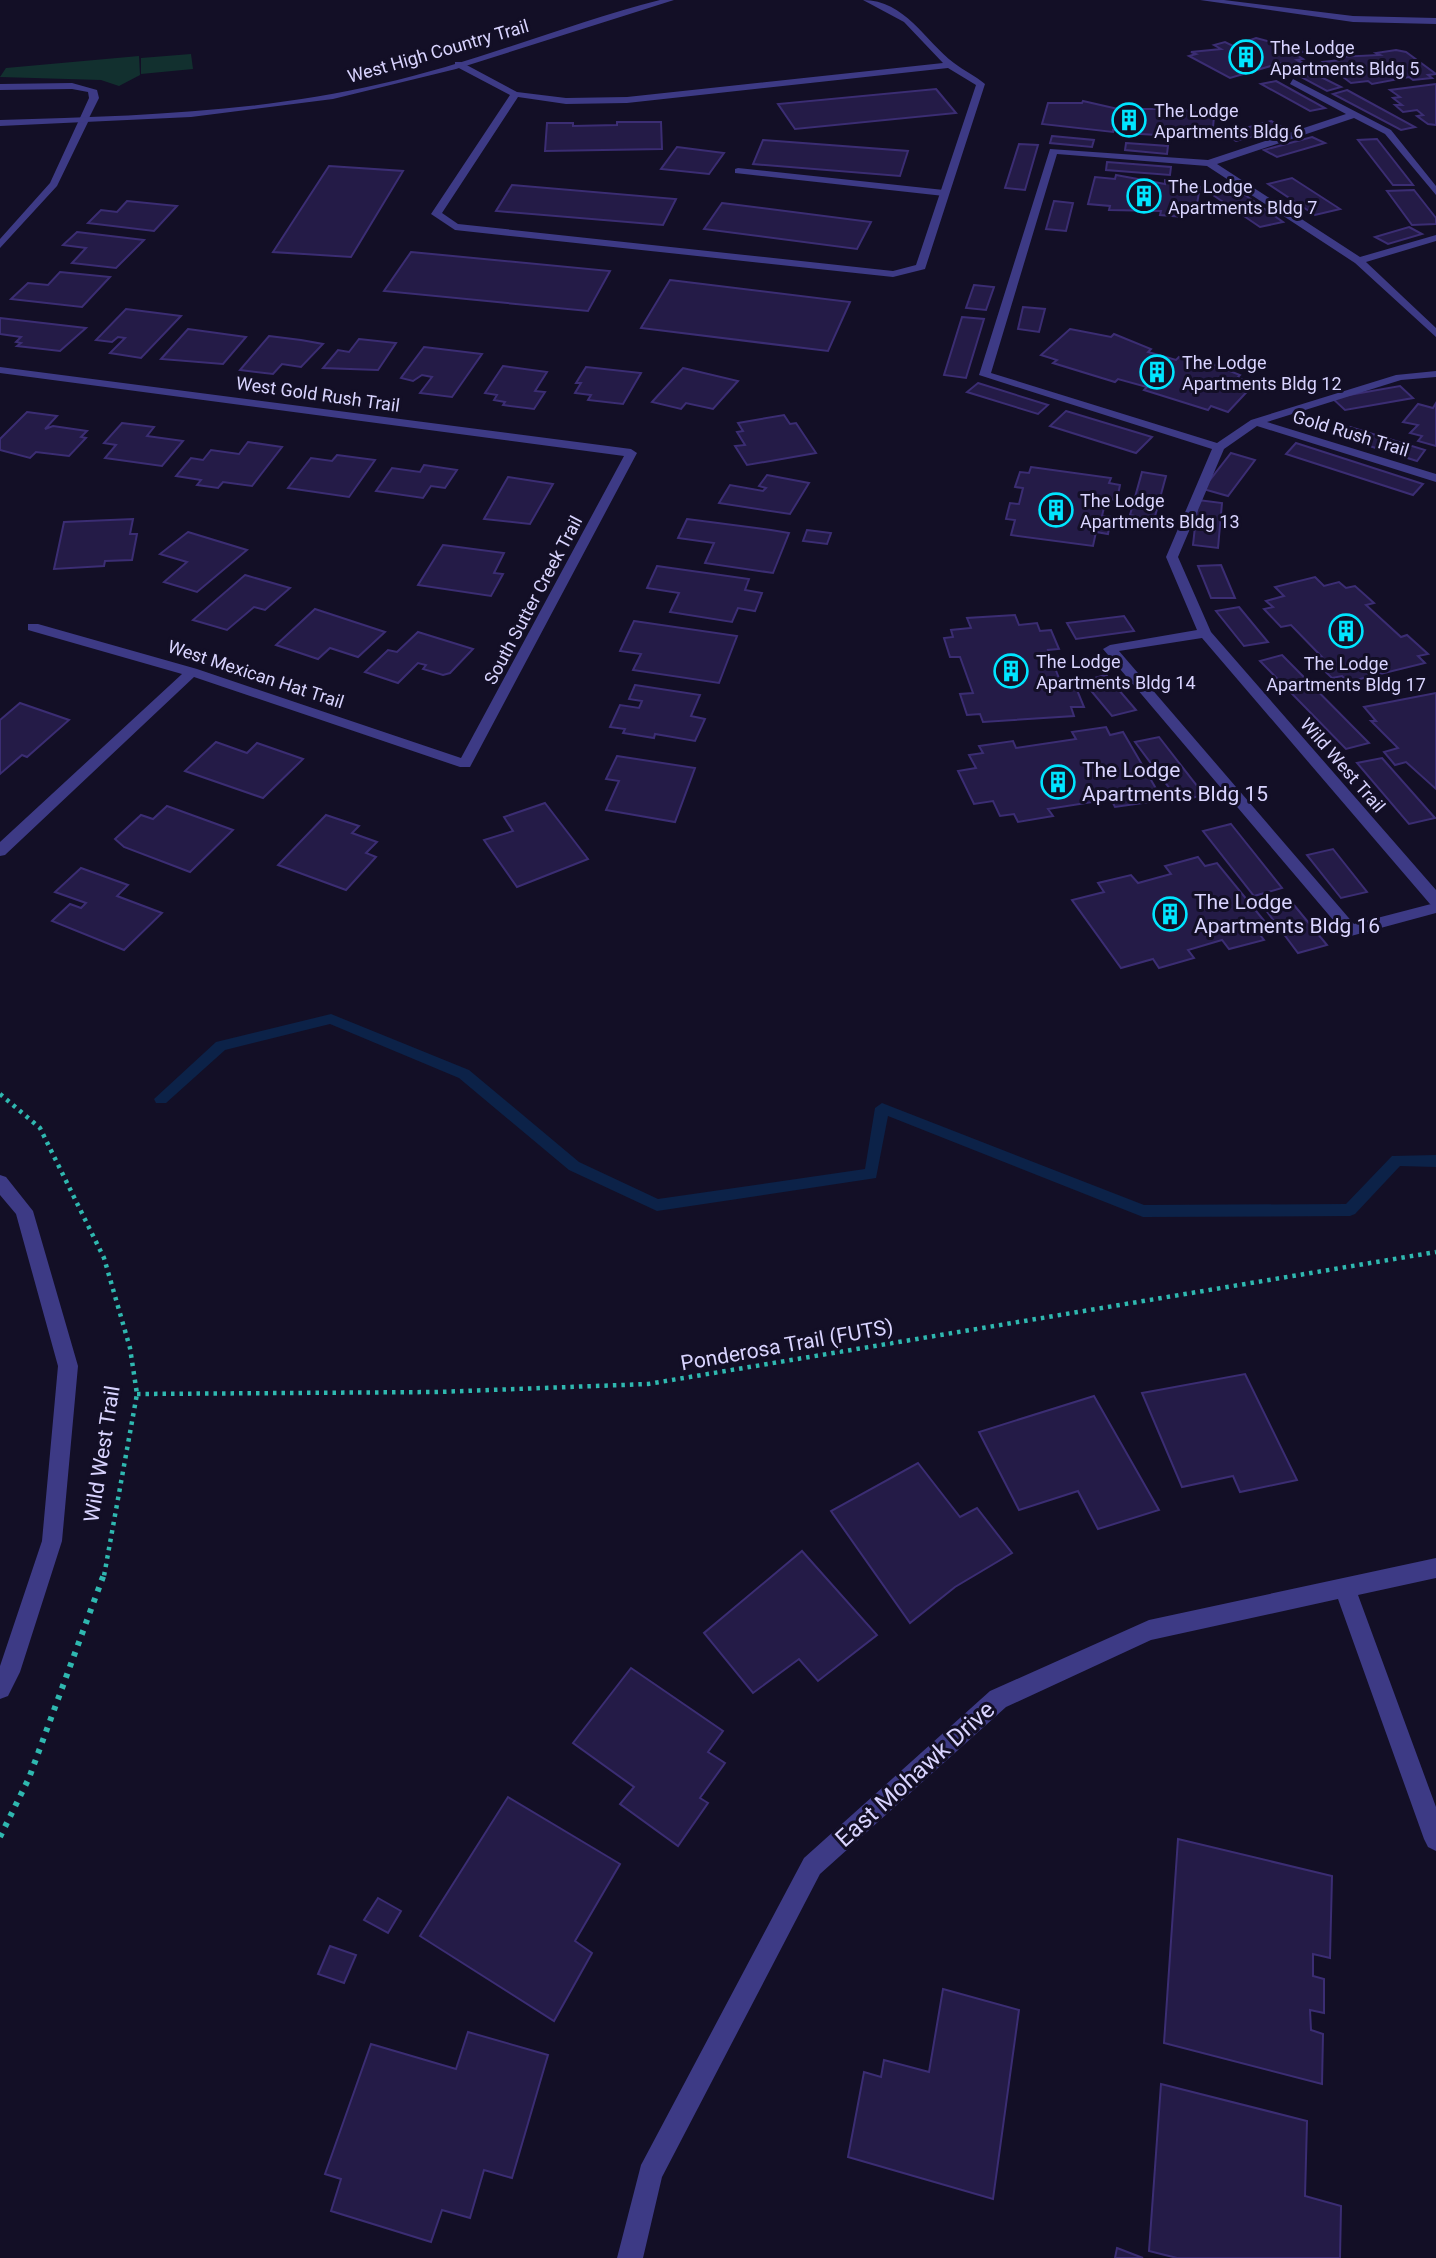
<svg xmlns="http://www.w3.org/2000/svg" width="1436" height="2258" viewBox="0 0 1436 2258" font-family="Roboto,sans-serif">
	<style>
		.green { fill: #12302f }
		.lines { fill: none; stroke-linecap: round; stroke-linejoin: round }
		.stream { fill: #0c2248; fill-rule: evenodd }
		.building { fill: #241b47; stroke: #3b2d73; stroke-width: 2 }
		.path-far1 { stroke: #2fb8b0; stroke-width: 4.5; stroke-dasharray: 3.5 5; stroke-linecap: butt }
		.path { stroke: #2fb8b0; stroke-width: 6; stroke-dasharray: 4.5 7; stroke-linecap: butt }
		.service { fill: #3d3a85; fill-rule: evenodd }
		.minor { fill: #3d3a85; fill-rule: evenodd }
		.tertiary { fill: #3d3a85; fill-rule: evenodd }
		.labels { text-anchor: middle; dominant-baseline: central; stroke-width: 6; stroke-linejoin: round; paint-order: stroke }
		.far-poi-label { font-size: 18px; fill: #d9d4ff; stroke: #130f26; text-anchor: start }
		.far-street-label { font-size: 18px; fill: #d9d4ff; stroke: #130f26 }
		.poi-label { font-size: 21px; fill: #d9d4ff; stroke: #130f26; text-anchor: start }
		.street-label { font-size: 21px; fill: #d9d4ff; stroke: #130f26 }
		.near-street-label { font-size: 24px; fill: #d9d4ff; stroke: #130f26 }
	</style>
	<rect width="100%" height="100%" fill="#130f26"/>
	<g class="green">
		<path d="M 191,54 L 193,69 L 141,74 L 141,58 Z"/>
		<path d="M 139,56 L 140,75 L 119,86 L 101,80 L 0,77 L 6,68 Z"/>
	</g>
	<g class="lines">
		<path class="stream" d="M 331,1014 L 469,1070 L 579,1162 L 658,1199 L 865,1169 L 875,1108 L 882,1103 L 1144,1205 L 1346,1204 L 1392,1156 L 1436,1155 L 1436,1167 L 1400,1166 L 1355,1214 L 1350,1216 L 1143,1217 L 888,1116 L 876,1178 L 657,1211 L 569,1170 L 459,1078 L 330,1024 L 225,1050 L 166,1103 L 156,1103 L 154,1099 L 216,1042 Z"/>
	</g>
	<g class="building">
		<path d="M 1256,38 L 1275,43 L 1284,42 L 1303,52 L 1295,54 L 1303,59 L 1297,60 L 1301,62 L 1286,66 L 1281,63 L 1230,78 L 1189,56 L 1196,54 L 1191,52 L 1221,49 L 1214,45 L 1225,42 L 1233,46 Z"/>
		<path d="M 1396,50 L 1406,52 L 1436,74 L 1428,75 L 1432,78 L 1413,80 L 1409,77 L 1372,84 L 1368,81 L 1351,83 L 1323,62 L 1340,60 L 1336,57 L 1380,55 L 1376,53 Z"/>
		<path d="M 1315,74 L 1341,87 L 1327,91 L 1301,77 Z"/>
		<path d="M 1276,81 L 1325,108 L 1310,111 L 1261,84 Z"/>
		<path d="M 1436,84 L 1436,125 L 1428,124 L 1417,116 L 1423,115 L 1417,110 L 1403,112 L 1395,105 L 1402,105 L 1393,98 L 1400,97 L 1390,90 Z"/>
		<path d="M 936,89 L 956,113 L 795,129 L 778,104 Z"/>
		<path d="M 1347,90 L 1415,127 L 1401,130 L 1333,94 Z"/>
		<path d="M 1083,101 L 1118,109 L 1180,109 L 1214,117 L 1212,138 L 1140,134 L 1113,130 L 1113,132 L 1042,124 L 1048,103 L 1082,103 Z"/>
		<path d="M 1271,121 L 1284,128 L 1236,141 L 1223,134 Z"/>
		<path d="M 617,122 L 661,122 L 662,149 L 545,151 L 547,123 L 573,123 L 573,126 L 617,125 Z"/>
		<path d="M 1052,136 L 1094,140 L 1092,147 L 1050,143 Z"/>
		<path d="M 1312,137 L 1325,143 L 1277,157 L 1264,150 Z"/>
		<path d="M 1377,139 L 1413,185 L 1393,185 L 1358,140 Z"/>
		<path d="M 763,140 L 908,151 L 900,176 L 753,164 Z"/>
		<path d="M 1126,143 L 1168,146 L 1167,154 L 1125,150 Z"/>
		<path d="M 1019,144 L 1038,145 L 1025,190 L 1005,188 Z"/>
		<path d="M 677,147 L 724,153 L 709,174 L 661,169 Z"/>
		<path d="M 1107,162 L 1171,167 L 1170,175 L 1106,170 Z"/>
		<path d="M 329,166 L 403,171 L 351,257 L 273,252 Z"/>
		<path d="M 1116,175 L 1165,184 L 1165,180 L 1191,183 L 1191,186 L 1200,187 L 1195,215 L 1185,214 L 1184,217 L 1160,215 L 1161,211 L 1109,210 L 1110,206 L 1088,204 L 1095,177 L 1115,179 Z"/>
		<path d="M 1292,178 L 1340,209 L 1315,215 L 1268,184 Z"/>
		<path d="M 512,185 L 676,199 L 663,225 L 496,211 Z"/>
		<path d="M 1238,190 L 1283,222 L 1260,227 L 1213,195 Z"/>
		<path d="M 1414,190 L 1436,218 L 1436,224 L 1412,225 L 1387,191 Z"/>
		<path d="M 127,201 L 177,206 L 154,231 L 88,223 L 101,210 L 117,212 Z"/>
		<path d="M 1054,201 L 1073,203 L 1066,231 L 1046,229 Z"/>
		<path d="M 722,203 L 871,222 L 857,249 L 704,229 Z"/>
		<path d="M 1409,227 L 1422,234 L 1388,244 L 1375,237 Z"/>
		<path d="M 77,232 L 144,240 L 116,268 L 72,263 L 86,248 L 63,245 Z"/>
		<path d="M 411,252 L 610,271 L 588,311 L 384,291 Z"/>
		<path d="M 60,272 L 110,277 L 82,307 L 11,299 L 28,283 L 48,285 Z"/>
		<path d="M 670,280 L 850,302 L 828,351 L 641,328 Z"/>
		<path d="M 974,285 L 994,287 L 986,310 L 966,308 Z"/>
		<path d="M 1023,307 L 1045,309 L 1039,332 L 1018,329 Z"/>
		<path d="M 126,309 L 181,316 L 141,358 L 110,353 L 125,338 L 118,337 L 112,342 L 96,340 Z"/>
		<path d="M 962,317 L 984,319 L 966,378 L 944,375 Z"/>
		<path d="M 0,318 L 86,328 L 60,351 L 17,346 L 21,343 L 16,342 L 21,337 L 0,334 Z"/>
		<path d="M 188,329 L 246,337 L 223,364 L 161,359 Z"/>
		<path d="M 1070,329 L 1111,337 L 1114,334 L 1151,349 L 1148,352 L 1176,360 L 1179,357 L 1202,364 L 1205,361 L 1240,375 L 1237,378 L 1255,383 L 1228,412 L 1211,406 L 1208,410 L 1144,390 L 1147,387 L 1118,379 L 1115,382 L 1053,363 L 1057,360 L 1041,355 Z"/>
		<path d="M 269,336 L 301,340 L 323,344 L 301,367 L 282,364 L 273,374 L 240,370 Z"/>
		<path d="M 359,339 L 396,343 L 378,370 L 323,368 L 338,350 L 349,352 Z"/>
		<path d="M 424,347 L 482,354 L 452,397 L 420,393 L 432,377 L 422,375 L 413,381 L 401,378 Z"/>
		<path d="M 503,366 L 547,372 L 535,391 L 545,392 L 534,409 L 503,405 L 505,402 L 494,400 L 497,395 L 485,393 Z"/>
		<path d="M 586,367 L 641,373 L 623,404 L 588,400 L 591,395 L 575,393 L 581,383 L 576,383 Z"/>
		<path d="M 683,368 L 738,381 L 713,409 L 686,403 L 681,409 L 652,402 Z"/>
		<path d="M 978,383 L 1048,405 L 1038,414 L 967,392 Z"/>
		<path d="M 1400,386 L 1413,398 L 1345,410 L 1332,398 Z"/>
		<path d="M 1436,403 L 1436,446 L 1418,441 L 1422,436 L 1410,433 L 1418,425 L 1403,422 L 1418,404 L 1433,408 Z"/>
		<path d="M 1066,411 L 1152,437 L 1136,453 L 1050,426 Z"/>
		<path d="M 27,412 L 57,416 L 45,429 L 53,426 L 87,431 L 81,437 L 86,438 L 69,456 L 36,452 L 30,458 L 0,450 L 0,439 Z"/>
		<path d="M 784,415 L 790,424 L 796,423 L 816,453 L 747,465 L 735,446 L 745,445 L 737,432 L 743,431 L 738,423 Z"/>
		<path d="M 122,423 L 154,427 L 147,436 L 183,441 L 162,466 L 105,458 L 116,445 L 104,443 Z"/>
		<path d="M 1350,427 L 1425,450 L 1417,461 L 1341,437 Z"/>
		<path d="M 248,442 L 282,447 L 252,486 L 223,482 L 218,488 L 197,485 L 201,480 L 176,476 L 191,458 L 203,460 L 211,450 L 239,454 Z"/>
		<path d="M 1296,443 L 1423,484 L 1413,495 L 1286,454 Z"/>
		<path d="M 1231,453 L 1255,460 L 1228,496 L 1203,489 Z"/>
		<path d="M 337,455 L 375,460 L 349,497 L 288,488 L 311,458 L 332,461 Z"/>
		<path d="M 424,465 L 457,470 L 445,488 L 431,486 L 423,498 L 376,491 L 392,468 L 420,472 Z"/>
		<path d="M 1031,467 L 1111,478 L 1109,483 L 1120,485 L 1117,500 L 1106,499 L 1102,516 L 1111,517 L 1108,534 L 1096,532 L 1093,546 L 1011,535 L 1015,520 L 1006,519 L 1010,503 L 1019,504 L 1023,488 L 1015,487 L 1020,472 L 1029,473 Z"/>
		<path d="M 1142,472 L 1166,476 L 1154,520 L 1130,515 Z"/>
		<path d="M 767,475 L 809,483 L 790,514 L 719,503 L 730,485 L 763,491 L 766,488 L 759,486 Z"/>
		<path d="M 508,477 L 553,484 L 530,524 L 484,519 Z"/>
		<path d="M 1198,500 L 1222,503 L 1218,548 L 1193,545 Z"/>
		<path d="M 133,519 L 130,534 L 137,534 L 132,560 L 105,561 L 104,566 L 54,569 L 64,522 Z"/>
		<path d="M 687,519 L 771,530 L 789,533 L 773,573 L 705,563 L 714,543 L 678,538 Z"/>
		<path d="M 807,530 L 831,533 L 827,544 L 803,541 Z"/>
		<path d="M 188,532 L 247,550 L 197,592 L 164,582 L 187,562 L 160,554 Z"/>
		<path d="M 443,545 L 504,553 L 494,573 L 503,574 L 491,596 L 418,585 Z"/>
		<path d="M 1221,565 L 1235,598 L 1211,598 L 1198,566 Z"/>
		<path d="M 657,566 L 749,579 L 745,590 L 762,593 L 755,611 L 738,608 L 732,622 L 670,612 L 679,593 L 647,588 Z"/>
		<path d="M 245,575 L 290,588 L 265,610 L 254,607 L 227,630 L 193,620 Z"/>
		<path d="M 1315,577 L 1324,586 L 1339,582 L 1346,588 L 1355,586 L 1374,603 L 1366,605 L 1401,637 L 1407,635 L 1428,654 L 1418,656 L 1425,663 L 1348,682 L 1342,676 L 1332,678 L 1312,659 L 1322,657 L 1291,625 L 1281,627 L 1264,609 L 1273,607 L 1266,601 L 1284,596 L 1275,587 Z"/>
		<path d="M 1239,607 L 1268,642 L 1244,646 L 1216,611 Z"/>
		<path d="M 315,609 L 385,632 L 358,657 L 330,648 L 318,659 L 276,645 Z"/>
		<path d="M 1015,615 L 1019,625 L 1037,623 L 1040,631 L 1051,630 L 1059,649 L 1048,650 L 1062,686 L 1075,685 L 1084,707 L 1071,707 L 1074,716 L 983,722 L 980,714 L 967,715 L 960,694 L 973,693 L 960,657 L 950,657 L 944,638 L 953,637 L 951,630 L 971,628 L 967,618 Z"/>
		<path d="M 1124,616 L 1134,631 L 1076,639 L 1067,623 Z"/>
		<path d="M 634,621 L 737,636 L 719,683 L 633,670 L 641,654 L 620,651 Z"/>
		<path d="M 418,632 L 473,649 L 450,673 L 443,675 L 423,669 L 426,665 L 418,663 L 398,683 L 365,672 L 388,650 L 397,652 Z"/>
		<path d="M 1282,655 L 1369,743 L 1346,749 L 1260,661 Z"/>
		<path d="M 1106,675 L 1136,710 L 1112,716 L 1083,681 Z"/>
		<path d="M 635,685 L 700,695 L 691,716 L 705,719 L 695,741 L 655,734 L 654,738 L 623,733 L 625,729 L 610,727 L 620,705 L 639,708 L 642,701 L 629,699 Z"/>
		<path d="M 1436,693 L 1436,789 L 1406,762 L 1395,765 L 1384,752 L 1398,748 L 1371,721 L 1376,721 L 1364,707 Z"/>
		<path d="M 20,703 L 69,720 L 27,757 L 22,755 L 0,774 L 0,720 Z"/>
		<path d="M 1106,727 L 1110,735 L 1123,732 L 1158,792 L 1145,794 L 1150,802 L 1115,807 L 1111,799 L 1048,809 L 1053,816 L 1018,822 L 1014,814 L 1000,816 L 993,801 L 974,804 L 958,771 L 976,768 L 969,755 L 983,753 L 979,746 L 1013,741 L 1016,748 L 1076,739 L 1072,732 Z"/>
		<path d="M 1159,737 L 1204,795 L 1179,801 L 1135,742 Z"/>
		<path d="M 216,742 L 247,753 L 257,743 L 303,759 L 263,798 L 185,771 Z"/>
		<path d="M 617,756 L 695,768 L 675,822 L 606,810 L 619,781 L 606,779 Z"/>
		<path d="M 1382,758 L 1435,818 L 1409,824 L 1357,763 Z"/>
		<path d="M 545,803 L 588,859 L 517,887 L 484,840 L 513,831 L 504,817 Z"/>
		<path d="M 167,806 L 233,830 L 190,872 L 124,847 L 115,839 L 141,815 L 153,819 Z"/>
		<path d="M 326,815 L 359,826 L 352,833 L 377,842 L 366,853 L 376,857 L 346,890 L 278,865 Z"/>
		<path d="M 1231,824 L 1282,888 L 1254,896 L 1203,831 Z"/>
		<path d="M 1333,849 L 1367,892 L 1341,898 L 1307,855 Z"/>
		<path d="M 1198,857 L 1205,866 L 1217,863 L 1270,928 L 1257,931 L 1264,940 L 1229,949 L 1222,940 L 1188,950 L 1194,958 L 1159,968 L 1153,959 L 1121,968 L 1072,900 L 1104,892 L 1098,883 L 1131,875 L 1138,883 L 1171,874 L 1165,866 Z"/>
		<path d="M 81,868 L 128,885 L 117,896 L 162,913 L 124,950 L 52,921 L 70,904 L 81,908 L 86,903 L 55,892 Z"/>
		<path d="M 1289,899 L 1327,945 L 1298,953 L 1262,905 Z"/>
		<path d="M 1245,1374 L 1297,1480 L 1240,1492 L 1233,1476 L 1182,1487 L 1142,1393 Z"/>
		<path d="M 1094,1396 L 1159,1510 L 1098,1529 L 1078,1491 L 1019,1510 L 979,1432 Z"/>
		<path d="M 918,1463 L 960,1517 L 977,1508 L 1012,1553 L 955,1587 L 910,1623 L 831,1511 Z"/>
		<path d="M 802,1551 L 877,1635 L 818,1681 L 799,1659 L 753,1693 L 704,1633 Z"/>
		<path d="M 631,1668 L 723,1731 L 708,1752 L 725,1763 L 700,1798 L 708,1803 L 678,1846 L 620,1804 L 634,1787 L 573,1743 Z"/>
		<path d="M 508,1797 L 620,1864 L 575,1941 L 592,1953 L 554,2021 L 420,1936 Z"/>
		<path d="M 1178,1839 L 1332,1876 L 1330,1958 L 1313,1954 L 1313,1976 L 1324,1979 L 1324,2013 L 1310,2010 L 1311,2030 L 1323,2034 L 1322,2084 L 1164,2043 Z"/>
		<path d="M 378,1898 L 401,1911 L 388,1933 L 364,1920 Z"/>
		<path d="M 330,1946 L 356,1955 L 344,1983 L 318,1974 Z"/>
		<path d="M 943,1989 L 1019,2010 L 993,2199 L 848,2157 L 864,2072 L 881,2077 L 884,2060 L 929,2072 Z"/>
		<path d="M 468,2032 L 548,2055 L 512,2178 L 484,2170 L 470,2218 L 442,2210 L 431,2242 L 331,2211 L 341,2179 L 325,2174 L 371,2044 L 456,2069 Z"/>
		<path d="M 1161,2084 L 1307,2121 L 1305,2196 L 1341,2206 L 1340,2258 L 1177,2258 L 1149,2251 Z"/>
		<path d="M 1117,2248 L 1143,2258 L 1115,2258 Z"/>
	</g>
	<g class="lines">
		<g class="path-far1">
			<path d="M 0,1094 L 40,1128 L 104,1258 L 130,1348 L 137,1394 L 104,1576"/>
			<path d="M 137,1394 L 437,1392 L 648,1384 L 1436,1252"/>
		</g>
		<path class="path" d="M 0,1837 L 29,1778 L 104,1574"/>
		<g class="service">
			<path d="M 1293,79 L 1391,130 L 1436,186 L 1436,195 L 1385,134 L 1354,118 L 1217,164 L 1360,257 L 1436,235 L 1436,241 L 1366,262 L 1436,328 L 1436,337 L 1355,263 L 1207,166 L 1057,154 L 991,373 L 1217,443 L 1251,420 L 1396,375 L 1436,371 L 1436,377 L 1401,380 L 1267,422 L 1436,474 L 1436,482 L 1257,426 L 1224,449 L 1178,557 L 1211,632 L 1436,890 L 1436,913 L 1351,936 L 1345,934 L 1103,649 L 1110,645 L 1197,630 L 1166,557 L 1212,449 L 979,375 L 1050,149 L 1208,160 L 1346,114 L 1290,84 ZM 1202,638 L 1430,904 L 1431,904 L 1354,924 L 1119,651 Z"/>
			<path d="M 72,83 L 97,90 L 99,98 L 87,122 L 79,120 L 89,98 L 88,92 L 72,89 L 0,90 L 0,84 Z"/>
			<path d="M 738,168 L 944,190 L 949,193 L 944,196 L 735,173 L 735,169 Z"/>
		</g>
		<g class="minor">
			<path d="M 863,0 C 905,0 925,41 954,63 C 964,71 976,76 985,84 L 925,269 L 893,277 L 455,230 L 431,214 L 510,95 L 455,66 L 455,62 L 461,62 L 517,92 L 566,98 L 627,97 L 943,63 L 904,22 ZM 948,68 L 976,85 L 916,265 L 893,271 L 458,224 L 442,213 L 518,97 L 566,104 L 627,103 Z"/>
			<path d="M 84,117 L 89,120 L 57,186 L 0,248 L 0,239 L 50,183 L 79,120 Z"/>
			<path d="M 0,367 L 631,449 L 637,453 L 470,767 L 460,767 L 194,677 L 5,855 L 0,856 L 0,842 L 182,674 L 28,630 L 28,624 L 38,624 L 197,669 L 461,758 L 624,456 L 0,373 Z"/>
			<path d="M 0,1175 L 6,1177 L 33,1211 L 78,1366 L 62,1541 L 20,1672 L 8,1696 L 0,1699 L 0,1666 L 42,1541 L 58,1366 L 16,1214 L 0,1195 Z"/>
			<path d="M 1436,1558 L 1436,1578 L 1358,1595 L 1436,1807 L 1436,1851 L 1428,1847 L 1424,1839 L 1338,1599 L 1151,1640 L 1006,1707 L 820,1874 L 662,2177 L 643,2258 L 617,2258 L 641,2165 L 804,1858 L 990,1691 L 1149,1620 Z"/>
		</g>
		<g class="tertiary">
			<path d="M 660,0 L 674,0 L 456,69 L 333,99 L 191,117 L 0,126 L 0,120 C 127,116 256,113 380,84 C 475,63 566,24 660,0 Z"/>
			<path d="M 1200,0 L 1224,0 L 1353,16 L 1436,18 L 1436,24 L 1353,22 Z"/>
		</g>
	</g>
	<defs>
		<symbol id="building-ring" viewBox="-11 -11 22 22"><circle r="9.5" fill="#130f26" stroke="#00e5ff" stroke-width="1.5"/><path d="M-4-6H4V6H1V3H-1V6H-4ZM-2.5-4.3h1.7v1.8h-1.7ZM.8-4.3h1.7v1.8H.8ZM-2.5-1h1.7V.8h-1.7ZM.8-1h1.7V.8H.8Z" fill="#00e5ff"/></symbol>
	</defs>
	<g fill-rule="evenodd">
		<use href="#building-ring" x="1227" y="38" width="38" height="38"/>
		<use href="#building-ring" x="1110" y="101" width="38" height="38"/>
		<use href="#building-ring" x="1125" y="177" width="38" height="38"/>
		<use href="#building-ring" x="1138" y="353" width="38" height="38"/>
		<use href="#building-ring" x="1037" y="491" width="38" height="38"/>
		<use href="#building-ring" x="1327" y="612" width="38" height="38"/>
		<use href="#building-ring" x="992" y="652" width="38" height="38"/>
		<use href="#building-ring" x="1039" y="763" width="38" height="38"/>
		<use href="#building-ring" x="1151" y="895" width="38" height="38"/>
	</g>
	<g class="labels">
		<g class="far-poi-label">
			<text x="1270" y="47">The Lodge<tspan x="1270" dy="21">Apartments Bldg 5</tspan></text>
			<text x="1154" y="110">The Lodge<tspan x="1154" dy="21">Apartments Bldg 6</tspan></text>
			<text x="1168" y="186">The Lodge<tspan x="1168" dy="21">Apartments Bldg 7</tspan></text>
			<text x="1182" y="362">The Lodge<tspan x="1182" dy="21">Apartments Bldg 12</tspan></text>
			<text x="1080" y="500">The Lodge<tspan x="1080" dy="21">Apartments Bldg 13</tspan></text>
			<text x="1036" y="661">The Lodge<tspan x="1036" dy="21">Apartments Bldg 14</tspan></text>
			<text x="1346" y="663" text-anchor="middle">The Lodge<tspan x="1346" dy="21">Apartments Bldg 17</tspan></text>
		</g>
		<g class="far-street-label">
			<text transform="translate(438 51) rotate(-16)">West High Country Trail</text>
			<text transform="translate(318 394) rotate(8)">West Gold Rush Trail</text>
			<text transform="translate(1351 433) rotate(17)">Gold Rush Trail</text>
			<text transform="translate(533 600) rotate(-62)">South Sutter Creek Trail</text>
			<text transform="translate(256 674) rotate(18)">West Mexican Hat Trail</text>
			<text transform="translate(1343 765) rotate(49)">Wild West Trail</text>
		</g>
		<g class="poi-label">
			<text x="1082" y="770">The Lodge<tspan x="1082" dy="24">Apartments Bldg 15</tspan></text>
			<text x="1194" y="902">The Lodge<tspan x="1194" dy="24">Apartments Bldg 16</tspan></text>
		</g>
		<g class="street-label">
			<text transform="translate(787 1345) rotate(-10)">Ponderosa Trail (FUTS)</text>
			<text transform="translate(102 1454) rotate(-81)">Wild West Trail</text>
		</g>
		<g class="near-street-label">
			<text transform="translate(915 1774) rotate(-42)">East Mohawk Drive</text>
		</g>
	</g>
</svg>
